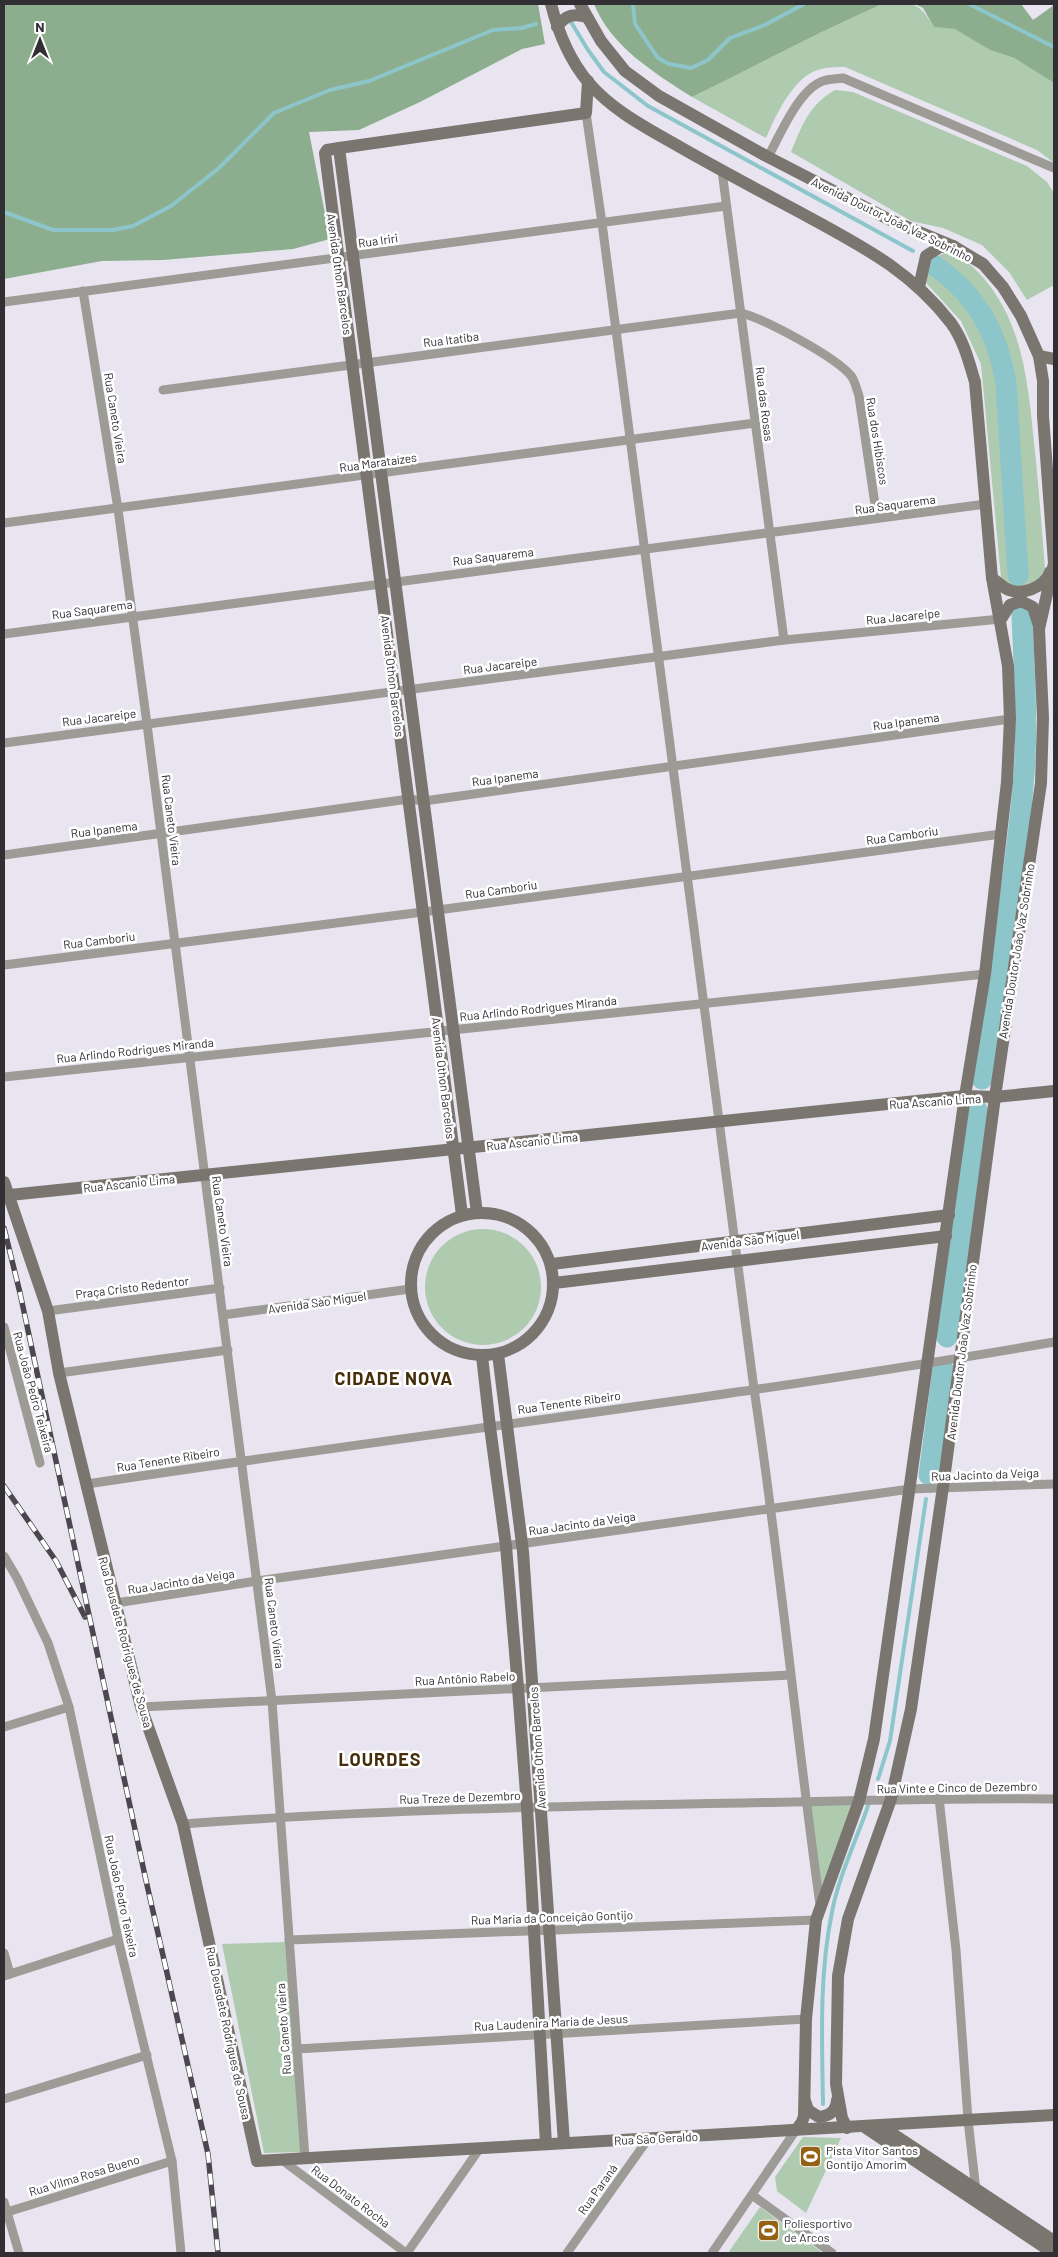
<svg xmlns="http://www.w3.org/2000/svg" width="1058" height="2257" viewBox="0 0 1058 2257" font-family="Barlow,sans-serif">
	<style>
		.green { fill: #aecaaf }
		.forest { fill: #8cae8e }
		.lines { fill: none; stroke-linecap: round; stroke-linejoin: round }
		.stream { stroke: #8cc6cb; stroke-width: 4 }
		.river { stroke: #8cc6cb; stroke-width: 21 }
		.street { stroke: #9d9b96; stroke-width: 9 }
		.secondary { stroke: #7a766f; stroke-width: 12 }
		.rail-casing { stroke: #4a484e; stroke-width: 5.5 }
		.rail { stroke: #fff; stroke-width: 4; stroke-dasharray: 11; stroke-linecap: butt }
		.labels { text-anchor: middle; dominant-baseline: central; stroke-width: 5; stroke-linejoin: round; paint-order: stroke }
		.street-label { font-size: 12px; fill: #312f34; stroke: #fff }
		.poi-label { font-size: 12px; fill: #312f34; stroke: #fff; text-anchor: start }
		.district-label { font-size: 18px; font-weight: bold; letter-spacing: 1px; fill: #462e0b; stroke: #fff }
	</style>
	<rect width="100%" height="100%" fill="#e8e5f1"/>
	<g class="green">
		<path d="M 882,4 C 915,4 917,0 934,27 L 955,28 L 990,50 L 1014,58 L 1054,83 L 1054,163 L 1037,150 L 845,67 C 838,67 829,67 821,69 C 794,75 776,115 766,138 L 692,97 C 755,66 817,33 882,4 Z"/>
		<path d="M 835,90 L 853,92 L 1027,166 L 1047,182 L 1054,193 L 1054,285 L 1027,300 L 1009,272 L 982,245 L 943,228 L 911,221 L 791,152 C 802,125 809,105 835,90 Z"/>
		<path d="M 946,253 C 958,254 969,263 978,272 C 1025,321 1028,387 1035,452 C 1039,491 1042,530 1045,569 L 1033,588 L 1008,588 L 1001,578 L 981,364 L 961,321 L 927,284 L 924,277 C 929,265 933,256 946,253 Z"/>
		<circle cx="483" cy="1287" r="58"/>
		<path d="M 859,1801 L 820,1910 L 805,1802 Z"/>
		<path d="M 285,1942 L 301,2152 L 264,2153 L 222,1944 Z"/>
		<path d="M 803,2137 L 841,2138 L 806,2213 L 777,2191 L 775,2177 Z"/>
		<path d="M 760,2207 L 823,2253 L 728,2253 Z"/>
	</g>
	<g class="forest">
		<path d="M 4,4 L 538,4 L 545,44 L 522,49 L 420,102 L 359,130 L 309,132 L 330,239 L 293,249 L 163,260 L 102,261 L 4,279 Z"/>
		<path d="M 594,4 L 882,4 C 817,33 755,66 692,97 C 655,73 611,47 594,4 Z"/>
		<path d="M 915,4 L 1021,4 L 1033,20 L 1054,5 L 1054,83 L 1014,58 L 990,50 L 955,29 L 934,27 L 923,8 Z"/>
	</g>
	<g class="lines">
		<g class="stream">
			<path d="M 633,4 L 635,24 L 658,58 L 669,64 L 691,68 L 708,60 L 730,38 L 765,25 L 804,4"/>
			<path d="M 969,4 L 1054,47"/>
			<path d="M 571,22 L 588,50 L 604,72 L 648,106 L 913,251"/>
			<path d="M 4,212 L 53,230 L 113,230 L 133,226 L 171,206 L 219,168 L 274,113 L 330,90 L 369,81 L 493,30 L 522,28 L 536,24"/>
			<path d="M 878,1779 L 890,1741 L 926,1499"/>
			<path d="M 823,2104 C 822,2040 819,1975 832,1912 C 839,1875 857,1839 869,1803"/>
		</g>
		<g class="river">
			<path d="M 935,266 C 978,296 997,333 1006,383 L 1018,575"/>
			<path d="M 982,1079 C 997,978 1016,876 1024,775 C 1028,722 1024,669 1022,616"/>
			<path d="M 947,1337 L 977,1110"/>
			<path d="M 929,1475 L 943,1369"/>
		</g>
		<g class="street">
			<path d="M 586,113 L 602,223 L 754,1389 C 780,1561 796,1733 820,1905"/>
			<path d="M 768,157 C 780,135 799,89 823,81 C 829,79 837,79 843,78 L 1054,168"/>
			<path d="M 722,171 L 784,640"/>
			<path d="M 83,291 L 118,509 L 147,724 L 272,1701 L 305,2158"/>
			<path d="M 4,302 L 726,206"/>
			<path d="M 163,390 L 741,313 C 765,319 838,358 852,377 C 855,382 857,390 859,396 L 877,518"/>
			<path d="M 4,523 L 755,423"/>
			<path d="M 4,634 L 986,504"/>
			<path d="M 4,743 L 784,640 L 1001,619"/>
			<path d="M 4,855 L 409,799 L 424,801 L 1010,719"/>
			<path d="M 4,965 L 423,912 L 1001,834"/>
			<path d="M 4,1077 L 985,974"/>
			<path d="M 48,1311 L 220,1288"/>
			<path d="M 223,1315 L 410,1289"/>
			<path d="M 4,1327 L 40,1463"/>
			<path d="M 59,1373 L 228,1350"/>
			<path d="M 87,1484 C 409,1435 733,1398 1054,1342"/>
			<path d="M 4,1556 L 17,1578 L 48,1643 L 69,1707 L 118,1939 L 172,2161 L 181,2253"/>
			<path d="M 116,1603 L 257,1581 L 910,1489 L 1054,1484"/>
			<path d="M 141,1707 L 790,1675"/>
			<path d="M 4,1727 L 69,1707"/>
			<path d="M 939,1798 L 956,1950 L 968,2120 L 976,2191"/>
			<path d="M 183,1824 C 369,1810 556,1806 743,1803 C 847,1801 950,1798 1054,1799"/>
			<path d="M 289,1940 L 816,1920"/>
			<path d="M 4,1953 L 10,1974"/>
			<path d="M 4,1976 L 118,1939"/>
			<path d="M 297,2049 L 806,2019"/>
			<path d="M 4,2099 L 147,2055"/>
			<path d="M 282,2160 L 406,2253"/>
			<path d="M 752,2195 L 832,2253"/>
			<path d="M 4,2202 L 19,2253"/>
			<path d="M 4,2213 L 172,2161"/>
			<path d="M 407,2253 L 480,2148"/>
			<path d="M 567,2253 L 648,2139"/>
			<path d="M 712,2253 L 796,2130"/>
		</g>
		<g class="secondary">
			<path d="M 551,4 C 558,32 569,59 588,82 C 611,109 643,126 673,143 C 716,168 760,191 803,214 C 861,246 909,269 951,323 C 964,341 969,362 975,382 L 992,578 L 1008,666 L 1010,719 L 1007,782 L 985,974 L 965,1096 L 874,1739 L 859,1801 L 816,1920 L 806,2019 L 804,2116 L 802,2122 L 796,2130"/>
			<path d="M 580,4 L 601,41 L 625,71 L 659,96 L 768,157 L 888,219 L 953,246 L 983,264 L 1003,287 L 1021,316 L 1039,356 L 1043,381 L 1043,416 L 1054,563 L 1039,629 L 1043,718 L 1041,783 L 995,1097 L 943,1487 L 911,1709 L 891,1799 L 848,1919 L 838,1976 L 836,2084 L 842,2118 L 847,2128"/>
			<path d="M 557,27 C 565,15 574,13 587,17"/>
			<path d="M 339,148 L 477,1213"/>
			<path d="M 919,287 L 926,256 L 940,247 L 953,246"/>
			<path d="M 1039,356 L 1054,359"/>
			<path d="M 992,578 C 996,581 1001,585 1005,588 C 1021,597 1044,588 1050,572"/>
			<path d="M 1001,619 L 1010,605 L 1021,601 L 1033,607 L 1039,626"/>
			<path d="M 4,1182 L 48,1311 L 59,1373 L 141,1707 L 183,1824 L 257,2161 L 1054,2115"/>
			<path d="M 10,1195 L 965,1096 L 995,1097 L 1054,1091"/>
			<circle cx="482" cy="1284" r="71"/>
			<path d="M 462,1215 L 325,153 L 327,150 L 339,148 L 586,113 L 588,81"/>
			<path d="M 552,1264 L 949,1215"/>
			<path d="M 554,1283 L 946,1236"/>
			<path d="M 498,1354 L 523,1552 L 564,2143"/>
			<path d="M 482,1356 L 490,1427 L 506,1546 L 518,1688 L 527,1807 L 546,2144"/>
			<path d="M 805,2101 L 808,2110 L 819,2117 C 830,2116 836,2111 837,2100"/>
			<path d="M 863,2126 L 1053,2253"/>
			<path d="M 881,2126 L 1054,2241"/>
		</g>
		<defs>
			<g id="rail">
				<path d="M 4,1228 L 20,1293 L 145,1876 L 208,2154 L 218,2253"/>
				<path d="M 4,1486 L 56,1561 L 85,1617"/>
			</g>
		</defs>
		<use href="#rail" class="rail-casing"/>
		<use href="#rail" class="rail"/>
	</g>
	<defs>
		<symbol id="stadium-square" viewBox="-11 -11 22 22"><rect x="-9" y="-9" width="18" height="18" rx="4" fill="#956215" stroke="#fff"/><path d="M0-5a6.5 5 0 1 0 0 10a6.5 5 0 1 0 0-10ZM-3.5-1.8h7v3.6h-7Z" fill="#fff"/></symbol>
	</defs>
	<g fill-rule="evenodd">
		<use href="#stadium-square" x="798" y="2144" width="25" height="25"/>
		<use href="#stadium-square" x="756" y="2218" width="25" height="25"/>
	</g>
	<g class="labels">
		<g class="street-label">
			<text transform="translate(892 219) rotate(26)">Avenida Doutor João Vaz Sobrinho</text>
			<text transform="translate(378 240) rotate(-8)">Rua Iriri</text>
			<text transform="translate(340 274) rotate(82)">Avenida Othon Barcelos</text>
			<text transform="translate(451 339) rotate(-7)">Rua Itatiba</text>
			<text transform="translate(765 404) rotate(83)">Rua das Rosas</text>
			<text transform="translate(116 418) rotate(81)">Rua Caneto Vieira</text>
			<text transform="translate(878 441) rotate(81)">Rua dos Hibiscos</text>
			<text transform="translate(378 462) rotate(-8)">Rua Marataízes</text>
			<text transform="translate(895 504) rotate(-8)">Rua Saquarema</text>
			<text transform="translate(493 556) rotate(-7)">Rua Saquarema</text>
			<text transform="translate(92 609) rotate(-8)">Rua Saquarema</text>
			<text transform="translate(903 616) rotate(-6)">Rua Jacareipe</text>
			<text transform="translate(500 665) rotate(-7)">Rua Jacareipe</text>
			<text transform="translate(393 676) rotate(83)">Avenida Othon Barcelos</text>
			<text transform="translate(99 717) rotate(-7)">Rua Jacareipe</text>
			<text transform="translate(906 721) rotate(-8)">Rua Ipanema</text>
			<text transform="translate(505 777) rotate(-8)">Rua Ipanema</text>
			<text transform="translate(172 820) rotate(83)">Rua Caneto Vieira</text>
			<text transform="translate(104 829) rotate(-7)">Rua Ipanema</text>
			<text transform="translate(902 835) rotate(-8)">Rua Camboriu</text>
			<text transform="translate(501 889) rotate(-8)">Rua Camboriu</text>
			<text transform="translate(99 940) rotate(-7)">Rua Camboriu</text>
			<text transform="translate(1016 951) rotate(-81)">Avenida Doutor João Vaz Sobrinho</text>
			<text transform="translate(538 1008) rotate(-6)">Rua Arlindo Rodrigues Miranda</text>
			<text transform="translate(135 1050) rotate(-6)">Rua Arlindo Rodrigues Miranda</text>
			<text transform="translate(444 1078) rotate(83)">Avenida Othon Barcelos</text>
			<text transform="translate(935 1101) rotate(-4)">Rua Ascanio Lima</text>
			<text transform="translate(532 1141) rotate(-6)">Rua Ascanio Lima</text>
			<text transform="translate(129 1183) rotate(-6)">Rua Ascanio Lima</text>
			<text transform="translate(223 1221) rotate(82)">Rua Caneto Vieira</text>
			<text transform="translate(750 1240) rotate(-7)">Avenida São Miguel</text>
			<text transform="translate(132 1287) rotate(-7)">Praça Cristo Redentor</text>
			<text transform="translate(317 1302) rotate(-8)">Avenida Sào Miguel</text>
			<text transform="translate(961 1352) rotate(-83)">Avenida Doutor João Vaz Sobrinho</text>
			<text transform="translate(34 1392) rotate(75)">Rua João Pedro Teixeira</text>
			<text transform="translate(569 1402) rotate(-8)">Rua Tenente Ribeiro</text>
			<text transform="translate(168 1459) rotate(-9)">Rua Tenente Ribeiro</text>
			<text transform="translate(985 1474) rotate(-2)">Rua Jacinto da Veiga</text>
			<text transform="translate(582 1523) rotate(-8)">Rua Jacinto da Veiga</text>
			<text transform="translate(181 1581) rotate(-9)">Rua Jacinto da Veiga</text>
			<text transform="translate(275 1623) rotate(83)">Rua Caneto Vieira</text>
			<text transform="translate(126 1642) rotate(75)">Rua Deusdete Rodrigues de Sousa</text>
			<text transform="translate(465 1678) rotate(-3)">Rua Antônio Rabelo</text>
			<text transform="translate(537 1748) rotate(-94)">Avenida Othon Barcelos</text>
			<text transform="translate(957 1787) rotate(-1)">Rua Vinte e Cinco de Dezembro</text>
			<text transform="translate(460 1797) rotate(-2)">Rua Treze de Dezembro</text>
			<text transform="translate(122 1896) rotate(78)">Rua João Pedro Teixeira</text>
			<text transform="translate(552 1917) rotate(-2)">Rua Maria da Conceição Gontijo</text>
			<text transform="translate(551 2022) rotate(-3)">Rua Laudenira Maria de Jesus</text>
			<text transform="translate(283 2029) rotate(-94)">Rua Caneto Vieira</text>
			<text transform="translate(229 2033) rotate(78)">Rua Deusdete Rodrigues de Sousa</text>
			<text transform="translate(656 2138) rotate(-3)">Rua São Geraldo</text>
			<text transform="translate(84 2175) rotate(-17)">Rua Vilma Rosa Bueno</text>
			<text transform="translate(597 2189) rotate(-55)">Rua Paraná</text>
			<text transform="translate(351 2196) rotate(37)">Rua Donato Rocha</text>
		</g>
		<g class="poi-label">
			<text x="826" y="2150">Pista Vítor Santos<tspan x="826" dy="14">Gontijo Amorim</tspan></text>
			<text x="784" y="2223">Poliesportivo<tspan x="784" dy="14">de Arcos</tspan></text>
		</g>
		<g class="district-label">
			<text x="394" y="1378">CIDADE NOVA</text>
			<text x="380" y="1759">LOURDES</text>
		</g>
	</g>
	<rect width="1058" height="2257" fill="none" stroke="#312f34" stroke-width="10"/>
	<g transform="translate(40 40)" stroke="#ffffff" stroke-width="4" paint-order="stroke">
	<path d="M0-4L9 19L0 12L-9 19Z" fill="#312f34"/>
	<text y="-8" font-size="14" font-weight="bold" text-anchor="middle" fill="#312f34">N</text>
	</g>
</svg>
